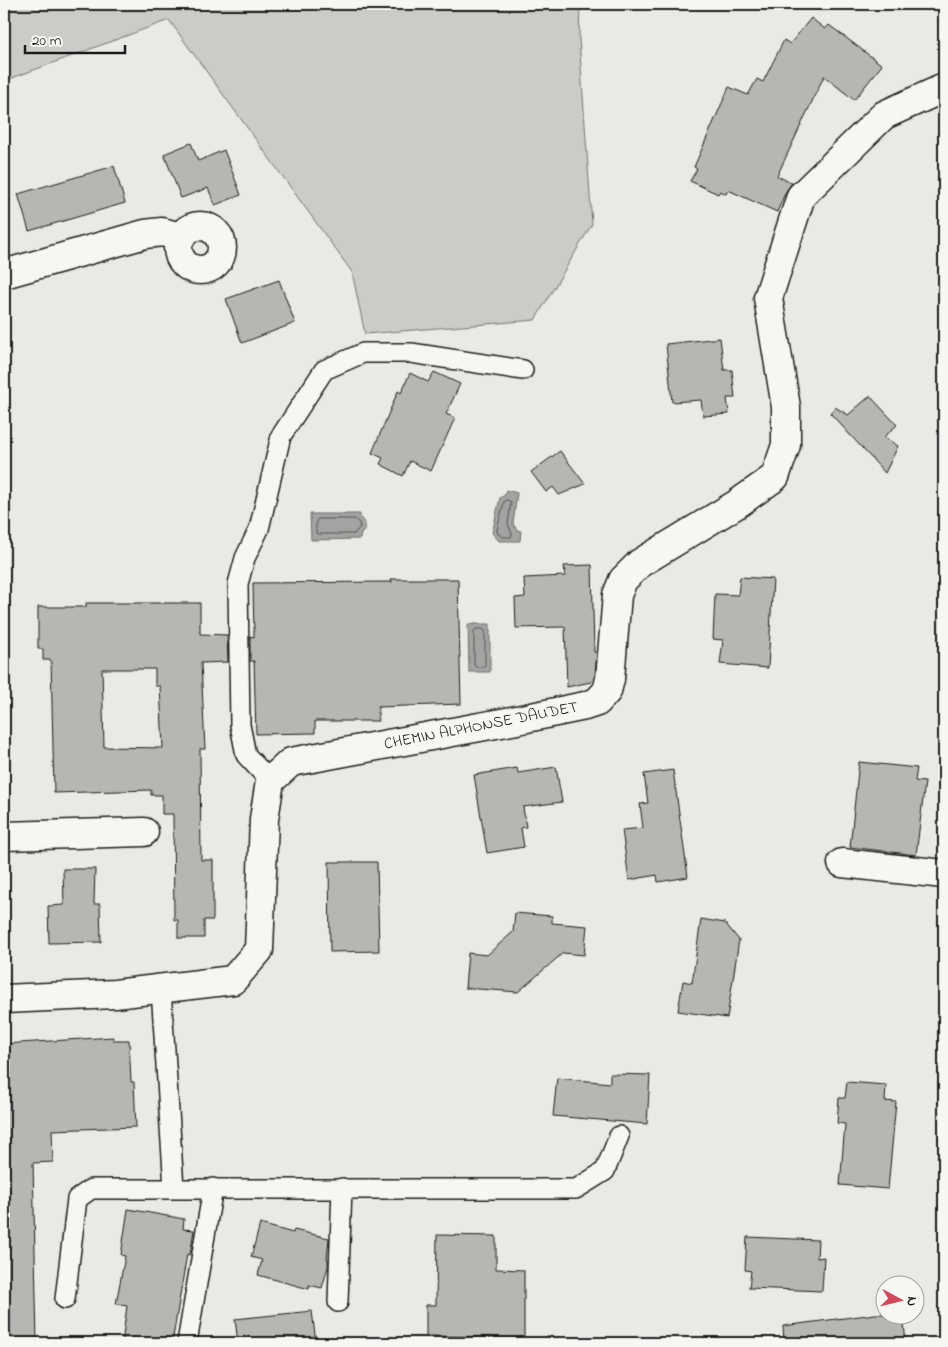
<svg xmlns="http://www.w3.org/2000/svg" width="948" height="1347" viewBox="0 0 948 1347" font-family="'Indie Flower',sans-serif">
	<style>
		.green { fill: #cbcbc7; stroke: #747472 }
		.water { fill: #a3a3a1; stroke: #6d6d6c }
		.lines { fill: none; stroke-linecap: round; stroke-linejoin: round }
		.shore { stroke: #525251; stroke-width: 1 }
		.building { fill: #b6b6b3; stroke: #1c1c1c; fill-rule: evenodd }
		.service-casing { stroke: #1c1c1c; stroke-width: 22 }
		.minor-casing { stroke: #1c1c1c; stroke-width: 31 }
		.service { stroke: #f6f6f2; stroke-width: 19 }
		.minor { stroke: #f6f6f2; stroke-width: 28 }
		.labels { text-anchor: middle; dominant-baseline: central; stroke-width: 5; stroke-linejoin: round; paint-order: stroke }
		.street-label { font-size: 16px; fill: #1c1c1c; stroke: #f6f6f2 }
	</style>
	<rect width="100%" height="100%" fill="#e9e9e5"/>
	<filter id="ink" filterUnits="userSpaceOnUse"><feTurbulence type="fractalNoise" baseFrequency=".02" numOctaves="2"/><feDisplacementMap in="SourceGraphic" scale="10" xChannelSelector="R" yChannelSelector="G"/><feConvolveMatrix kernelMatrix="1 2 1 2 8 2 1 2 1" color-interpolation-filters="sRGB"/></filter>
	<g filter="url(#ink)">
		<path class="green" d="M 4,4 L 580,4 L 579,39 L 592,224 L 535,320 L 365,334 L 352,272 L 169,20 L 4,81 Z"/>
		<g class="water">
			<path d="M 506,490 L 517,493 L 513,524 L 517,530 L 521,531 L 520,541 L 499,541 L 492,533 L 500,498 L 505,495 Z"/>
			<path d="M 310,514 L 360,514 L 360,517 C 366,523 367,529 361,534 L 360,539 L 311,540 Z"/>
			<path d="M 468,624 L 490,624 L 490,672 L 469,672 Z"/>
		</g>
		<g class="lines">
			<g class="shore">
				<path d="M 507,500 L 511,502 L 508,524 L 512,534 L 511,537 L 503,537 L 498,534 L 497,530 L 504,502 Z"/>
				<path d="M 318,519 L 355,519 L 359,523 L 360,527 L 354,534 L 318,534 L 316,533 L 316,522 Z"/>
				<path d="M 476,629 L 483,629 L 485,631 L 485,665 L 483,667 L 476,667 L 474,665 L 474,632 Z"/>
			</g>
		</g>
		<g class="building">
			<path d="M 811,18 L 825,29 L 829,25 L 882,65 L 854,100 L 824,76 L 777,176 L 792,183 L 786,191 L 777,212 L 728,190 L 726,194 L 720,191 L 718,194 L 690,181 L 697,169 L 694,167 L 729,87 L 748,95 L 757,79 L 763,82 L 784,40 L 790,44 Z"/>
			<path d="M 191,143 L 198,161 L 224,150 L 241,195 L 215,205 L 208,188 L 181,198 L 164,154 Z"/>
			<path d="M 114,166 L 125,203 L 29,231 L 18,194 Z"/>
			<path d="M 279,280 L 295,323 L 242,343 L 226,299 Z"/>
			<path d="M 720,338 L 724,370 L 732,370 L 735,398 L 727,398 L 729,414 L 703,416 L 701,400 L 672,402 L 666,344 Z"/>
			<path d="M 434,372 L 460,384 L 446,414 L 455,418 L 431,471 L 410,461 L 403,476 L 380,464 L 383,458 L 372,453 L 398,391 L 401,393 L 410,373 L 428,382 Z"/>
			<path d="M 870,396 L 897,425 L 884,437 L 898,446 L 885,473 L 830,413 L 835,407 L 848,415 Z"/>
			<path d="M 560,451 L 585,484 L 559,495 L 553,487 L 546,492 L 531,472 Z"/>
			<path d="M 592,565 L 594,652 L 597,652 L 595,676 L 591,682 L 567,687 L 565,627 L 516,628 L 515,598 L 525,597 L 524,578 L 565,576 L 564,566 Z"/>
			<path d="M 740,577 L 773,579 L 768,668 L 720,664 L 723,640 L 713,639 L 715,594 L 738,595 Z"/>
			<path d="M 391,579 L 458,579 L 461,704 L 378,707 L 378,721 L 315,721 L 315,733 L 256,734 L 254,661 L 250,661 L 250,636 L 254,637 L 253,583 L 392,582 Z"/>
			<path d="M 86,603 L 200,603 L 200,634 L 227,635 L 228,662 L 201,663 L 205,749 L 200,749 L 201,860 L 213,860 L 213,920 L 204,920 L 204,938 L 178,938 L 178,920 L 174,920 L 173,814 L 162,814 L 162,795 L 151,795 L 151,790 L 54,793 L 51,660 L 43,660 L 43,649 L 38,649 L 38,607 L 86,607 ZM 102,669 L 155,669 L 155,686 L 160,686 L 163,748 L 104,747 Z"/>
			<path d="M 859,762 L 917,768 L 915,781 L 925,782 L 916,855 L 850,847 Z"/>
			<path d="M 556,767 L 562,802 L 523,807 L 526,827 L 521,828 L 524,847 L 487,853 L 474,775 L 517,768 L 518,773 Z"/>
			<path d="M 673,770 L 688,877 L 658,882 L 657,875 L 629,880 L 622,830 L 643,828 L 640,804 L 648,803 L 644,774 Z"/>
			<path d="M 329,862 L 377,862 L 379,951 L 330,952 Z"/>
			<path d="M 63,869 L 95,869 L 94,904 L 100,904 L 101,942 L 49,943 L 48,906 L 64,905 Z"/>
			<path d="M 515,913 L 552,916 L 552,923 L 587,926 L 584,955 L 563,953 L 518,992 L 465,988 L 468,953 L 487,955 L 513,932 Z"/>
			<path d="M 701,919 L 725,923 L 739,940 L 727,1018 L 678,1011 L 683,981 L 692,983 Z"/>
			<path d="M 113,1037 L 113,1040 L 129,1040 L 131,1082 L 134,1082 L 136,1127 L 52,1130 L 53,1162 L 33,1163 L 37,1343 L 4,1343 L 4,1044 Z"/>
			<path d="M 610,1074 L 650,1075 L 647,1124 L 553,1116 L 557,1078 L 610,1083 Z"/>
			<path d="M 847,1082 L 886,1085 L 885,1101 L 896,1102 L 888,1189 L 840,1185 L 845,1124 L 837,1123 L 839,1098 L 845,1098 Z"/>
			<path d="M 128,1209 L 184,1219 L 183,1229 L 194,1230 L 190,1255 L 187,1254 L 172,1343 L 122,1343 L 127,1306 L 116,1304 L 125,1256 L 121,1255 Z"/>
			<path d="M 260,1224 L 293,1233 L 294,1230 L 329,1238 L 327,1259 L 328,1259 L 328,1267 L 322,1288 L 309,1285 L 309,1289 L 258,1275 L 262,1260 L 251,1257 Z"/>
			<path d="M 437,1235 L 496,1236 L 496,1269 L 524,1270 L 524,1343 L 492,1343 L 492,1337 L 426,1336 L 426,1305 L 436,1305 Z"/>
			<path d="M 747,1237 L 818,1240 L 817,1258 L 824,1257 L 822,1291 L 749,1288 L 751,1271 L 745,1270 Z"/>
			<path d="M 312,1311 L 316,1343 L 238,1343 L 235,1319 Z"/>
			<path d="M 875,1314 L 903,1314 L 906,1343 L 784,1343 L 783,1326 Z"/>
		</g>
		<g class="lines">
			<defs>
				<g id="service">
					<path d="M 270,781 L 246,755 L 240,725 L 238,584 L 245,558 L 259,529 L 281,436 L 324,370 L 363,353 L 411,353 L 523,370"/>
					<path d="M 161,989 L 174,1188"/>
					<path d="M 65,1299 L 77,1199 L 91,1189 L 576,1189 L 605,1171 L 619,1136"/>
					<path d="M 338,1302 L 342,1188"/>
					<path d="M 187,1343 L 213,1188"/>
				</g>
				<g id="minor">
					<circle cx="200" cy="248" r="22"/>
					<path d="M 4,274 L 145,234 L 162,232 L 181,237"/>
					<path d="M 4,836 L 144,832"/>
					<path d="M 842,863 L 944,874"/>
					<path d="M 4,999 L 115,994 L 233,980 L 259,950 L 264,819 L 270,781 L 291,762 L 517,720 L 585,706 L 597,702 L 607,691 L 610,679 L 617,595 L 623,580 L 640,563 L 737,504 L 775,477 L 786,445 L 786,407 L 768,298 L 801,196 L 884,115 L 944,88"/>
				</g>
			</defs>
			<use href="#service" class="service-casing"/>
			<use href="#minor" class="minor-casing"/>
			<use href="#service" class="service"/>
			<use href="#minor" class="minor"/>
		</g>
	</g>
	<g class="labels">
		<g class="street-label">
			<text transform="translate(481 726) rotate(-11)">CHEMIN ALPHONSE DAUDET</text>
		</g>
	</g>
	<rect width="948" height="1347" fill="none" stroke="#f6f6f2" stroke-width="20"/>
	<rect x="10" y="10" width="928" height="1327" fill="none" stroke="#1c1c1c" stroke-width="2" filter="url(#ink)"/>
	<g transform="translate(900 1300) rotate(97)"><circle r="24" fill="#f6f6f2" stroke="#9f9f9c"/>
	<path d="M0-4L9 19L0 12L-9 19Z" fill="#d1495b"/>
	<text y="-8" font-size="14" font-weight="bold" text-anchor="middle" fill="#1c1c1c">N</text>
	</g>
	<path d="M25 45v8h100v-8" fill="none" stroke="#1c1c1c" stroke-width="2.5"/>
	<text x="32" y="45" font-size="15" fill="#1c1c1c" stroke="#f6f6f2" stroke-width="4" paint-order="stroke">20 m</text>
</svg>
